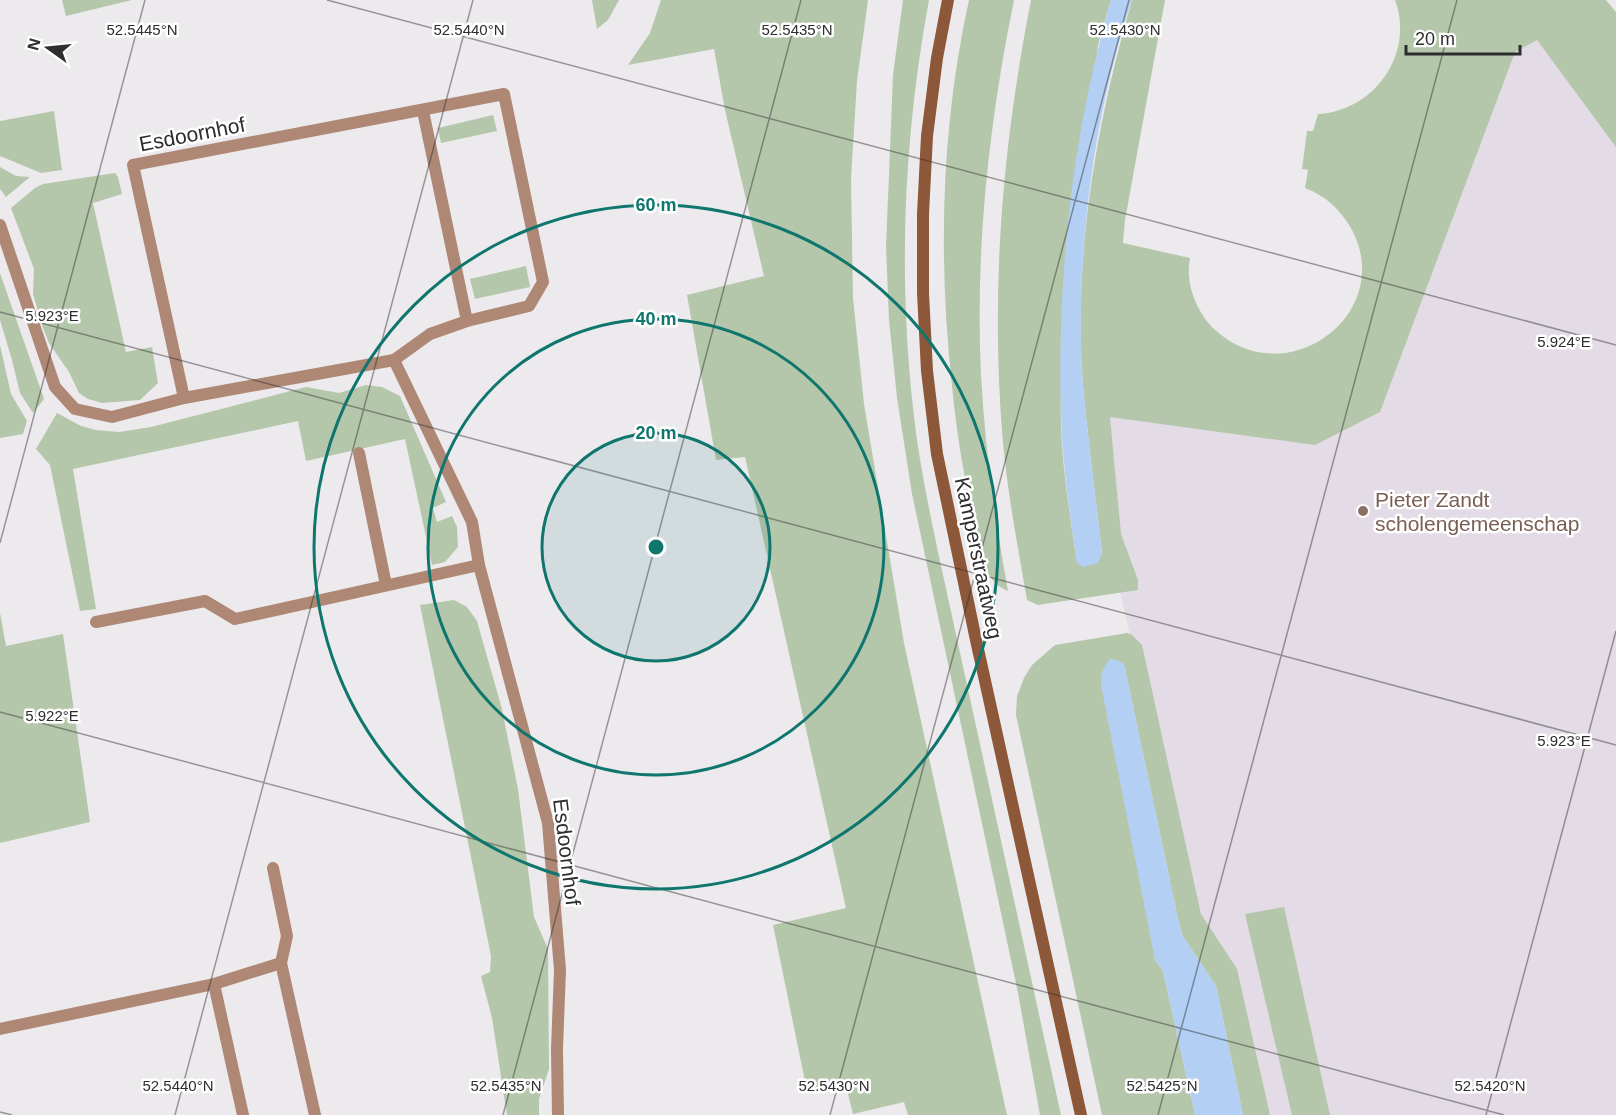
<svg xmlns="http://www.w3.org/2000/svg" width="1616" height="1115" viewBox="0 0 1616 1115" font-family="Arial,sans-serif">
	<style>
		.built { fill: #e3dbe5 }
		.green { fill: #b5c7ab }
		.water { fill: #b3cff4 }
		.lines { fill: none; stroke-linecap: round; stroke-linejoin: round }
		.minor { stroke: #ae8874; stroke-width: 12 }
		.secondary { stroke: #8d583a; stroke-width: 12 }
		.ticks { fill: none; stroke: #2e2d2f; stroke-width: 1.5; stroke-opacity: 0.45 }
		.ring { fill: none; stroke: #0f766e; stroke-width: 3 }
		.education-dot { fill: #8d6e63; stroke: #fff; stroke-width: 2 }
		.labels { text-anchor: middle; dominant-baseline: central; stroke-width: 5; stroke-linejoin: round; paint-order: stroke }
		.street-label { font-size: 21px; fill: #2e2d2f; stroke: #fff }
		.education-label { font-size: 21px; fill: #785e54; stroke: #fff; text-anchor: start }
		.ticks-label { font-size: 15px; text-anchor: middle; fill: #2e2d2f; stroke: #fff; stroke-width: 5; stroke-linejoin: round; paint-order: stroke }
		.centre { fill: #0f766e; stroke: #fff; stroke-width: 3 }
		.ring-label { font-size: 18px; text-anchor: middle; font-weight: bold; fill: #0f766e; stroke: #fff; stroke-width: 5; stroke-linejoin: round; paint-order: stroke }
	</style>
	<rect width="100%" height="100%" fill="#edeaee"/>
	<path class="built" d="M 1520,21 L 1616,87 L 1616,1115 L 1261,1115 L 1192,914 L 1118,582 L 1103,411 L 1312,439 Z"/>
	<g class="green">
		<path d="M 62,0 L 132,0 L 66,16 Z"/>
		<path d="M 592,0 L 619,0 L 608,20 L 597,29 Z"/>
		<path d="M 661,0 L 868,0 L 857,81 L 851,178 L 853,298 L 864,404 L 904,643 L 1007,1115 L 908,1115 L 904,1102 L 853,1114 L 845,1082 L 807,1091 L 773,925 L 846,908 L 745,457 L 716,460 L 687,295 L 764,276 L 725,110 L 714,49 L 628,65 L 650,33 Z"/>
		<path d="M 903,0 L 929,0 C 904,135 898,271 913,408 C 918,456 928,504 938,552 L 1061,1115 L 1040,1115 L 1018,993 L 912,494 L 897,398 L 889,320 L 886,247 L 893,75 Z"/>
		<path d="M 969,0 L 1014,0 C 989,123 975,249 981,375 C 985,448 995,519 1008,591 C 990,584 983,565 978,549 C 968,495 957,441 952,386 C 938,258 941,126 969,0 Z"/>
		<path d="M 1031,0 L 1111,0 L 1098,45 L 1061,395 C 1059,451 1069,508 1077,563 L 1102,554 C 1096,498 1088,442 1083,386 C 1073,256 1096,125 1132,0 L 1165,0 L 1125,220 L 1123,243 L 1190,258 C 1185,283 1196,311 1214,329 C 1286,396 1396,314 1352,230 C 1341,210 1326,196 1305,188 L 1308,170 L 1302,169 L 1307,131 L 1313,131 L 1318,114 C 1374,111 1415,54 1395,0 L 1606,0 L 1616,12 L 1616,147 L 1537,40 L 1515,52 L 1380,412 L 1315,445 L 1110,417 L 1121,534 L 1138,580 L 1138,590 L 1038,605 L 1027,600 C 1018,548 1008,496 1003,443 C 990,293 1002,148 1031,0 Z"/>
		<path d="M 54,111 L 62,170 L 41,173 L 0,156 L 0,121 Z"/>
		<path d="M 493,115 L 497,131 L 441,143 L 438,128 Z"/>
		<path d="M 0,167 L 16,176 L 30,177 L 6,197 L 0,189 Z"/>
		<path d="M 115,173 L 118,177 L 122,194 L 93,203 L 126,352 L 152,347 L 158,383 L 140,400 L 102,403 L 88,399 L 79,393 L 69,372 L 49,343 L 43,328 L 33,294 L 34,269 L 11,208 L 35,188 L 43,184 Z"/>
		<path d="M 526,266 L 530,287 L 475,299 L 470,279 Z"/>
		<path d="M 0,273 L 44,399 L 33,413 L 20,393 L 12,360 L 0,320 Z"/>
		<path d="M 0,345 L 11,394 L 27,421 L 23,434 L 0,438 Z"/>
		<path d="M 366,385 L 382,387 L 400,396 L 446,502 L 433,508 L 437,522 L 452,516 L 457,527 L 458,547 L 445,562 L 432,565 L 405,439 L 306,461 L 298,421 L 73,469 L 96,609 L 80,611 L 50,465 L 36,449 L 57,413 L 81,426 L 96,430 L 119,432 L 151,427 L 306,387 L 339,393 Z"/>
		<path d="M 454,600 L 467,607 L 477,621 L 502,709 L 518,789 L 534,917 L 548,949 L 549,1069 L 539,1099 L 539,1115 L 507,1115 L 492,1018 L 481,976 L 490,972 L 491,956 L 420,605 Z"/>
		<path d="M 0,613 L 6,646 L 63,634 L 90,822 L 0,843 Z"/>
		<path d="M 1127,633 L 1132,635 L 1142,645 L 1201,914 L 1237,969 L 1270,1115 L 1243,1115 L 1216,986 L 1182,935 L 1178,919 L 1124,664 L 1155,960 L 1163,971 L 1195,1115 L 1102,1115 L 1016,715 L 1017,696 L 1024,678 L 1032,665 L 1055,645 Z"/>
		<path d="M 1284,907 L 1330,1115 L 1292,1115 L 1245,914 Z"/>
	</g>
	<g class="water">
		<path d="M 1111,0 L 1132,0 C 1093,114 1074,266 1083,386 C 1088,442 1096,498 1102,554 L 1098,563 L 1083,567 L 1077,563 C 1070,514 1062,464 1061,414 C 1057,274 1072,135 1111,0 Z"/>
		<path d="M 1110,659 L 1116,660 L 1124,664 L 1178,919 L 1182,935 L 1216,986 L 1243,1115 L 1195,1115 L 1163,971 L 1155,960 L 1101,685 C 1101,674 1103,667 1110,659 Z"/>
	</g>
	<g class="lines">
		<g class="minor">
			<path d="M 423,111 L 467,321"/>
			<path d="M 0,225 L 55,387 L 75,409 L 112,417 L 184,398 L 394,360 L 430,334 L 467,321 L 529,306 L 543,282 L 504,94 L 133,165 L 184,398"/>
			<path d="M 394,360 L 472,522 L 479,565 L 548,823 L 560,970 L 557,1049 L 558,1115"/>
			<path d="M 359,453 L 386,585"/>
			<path d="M 96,622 L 205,601 L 235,619 L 479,565"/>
			<path d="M 273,868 L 287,936 L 281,963 L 315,1115"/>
			<path d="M 0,1029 L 214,984"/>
			<path d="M 243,1115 L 214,984 L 281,963"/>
		</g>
		<path class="secondary" d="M 948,0 L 937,58 L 927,136 L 923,214 L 923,293 L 927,371 L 937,454 L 976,640 L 1081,1115"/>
	</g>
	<path class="ticks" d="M 327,0 L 1616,345M 0,312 L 1616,745M 0,543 L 145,0M 0,712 L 1504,1115M 0,1112 L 12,1115M 175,1115 L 473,0M 503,1115 L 801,0M 830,1115 L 1129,0M 1158,1115 L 1457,0M 1486,1115 L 1616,631"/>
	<circle cx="656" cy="547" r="114" fill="#0f766e" fill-opacity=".12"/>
	<g class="ring">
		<circle cx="656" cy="547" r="114"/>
		<circle cx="656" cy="547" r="228"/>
		<circle cx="656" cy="547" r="342"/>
	</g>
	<circle class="education-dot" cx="1363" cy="511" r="6"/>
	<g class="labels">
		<g class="street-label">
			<text transform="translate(192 134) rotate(-11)">Esdoornhof</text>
			<text transform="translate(979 558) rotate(78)">Kamperstraatweg</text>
			<text transform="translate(567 852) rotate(83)">Esdoornhof</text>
		</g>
		<g class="education-label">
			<text x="1375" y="499">Pieter Zandt<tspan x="1375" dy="24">scholengemeenschap</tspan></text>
		</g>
	</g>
	<g class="ticks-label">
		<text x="142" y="35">52.5445°N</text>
		<text x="469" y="35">52.5440°N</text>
		<text x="797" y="35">52.5435°N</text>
		<text x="1125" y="35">52.5430°N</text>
		<text x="52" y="321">5.923°E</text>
		<text x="1564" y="347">5.924°E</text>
		<text x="52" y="721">5.922°E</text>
		<text x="1564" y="746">5.923°E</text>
		<text x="178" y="1091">52.5440°N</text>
		<text x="506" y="1091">52.5435°N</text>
		<text x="834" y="1091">52.5430°N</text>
		<text x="1162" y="1091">52.5425°N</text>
		<text x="1490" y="1091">52.5420°N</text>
	</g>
	<circle cx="656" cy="547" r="9" class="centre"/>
	<g class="ring-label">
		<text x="656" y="211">60 m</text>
		<text x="656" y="325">40 m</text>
		<text x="656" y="439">20 m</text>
	</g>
	<g transform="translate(48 48) rotate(285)" stroke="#ffffff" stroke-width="4.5" paint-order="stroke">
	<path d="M0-4.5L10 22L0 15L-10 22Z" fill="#2e2d2f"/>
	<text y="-9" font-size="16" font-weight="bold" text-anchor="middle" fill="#2e2d2f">N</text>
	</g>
	<path d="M1406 45v9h114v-9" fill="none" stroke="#2e2d2f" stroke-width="3"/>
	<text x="1415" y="45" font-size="18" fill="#2e2d2f" stroke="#ffffff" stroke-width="4.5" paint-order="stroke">20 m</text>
</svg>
